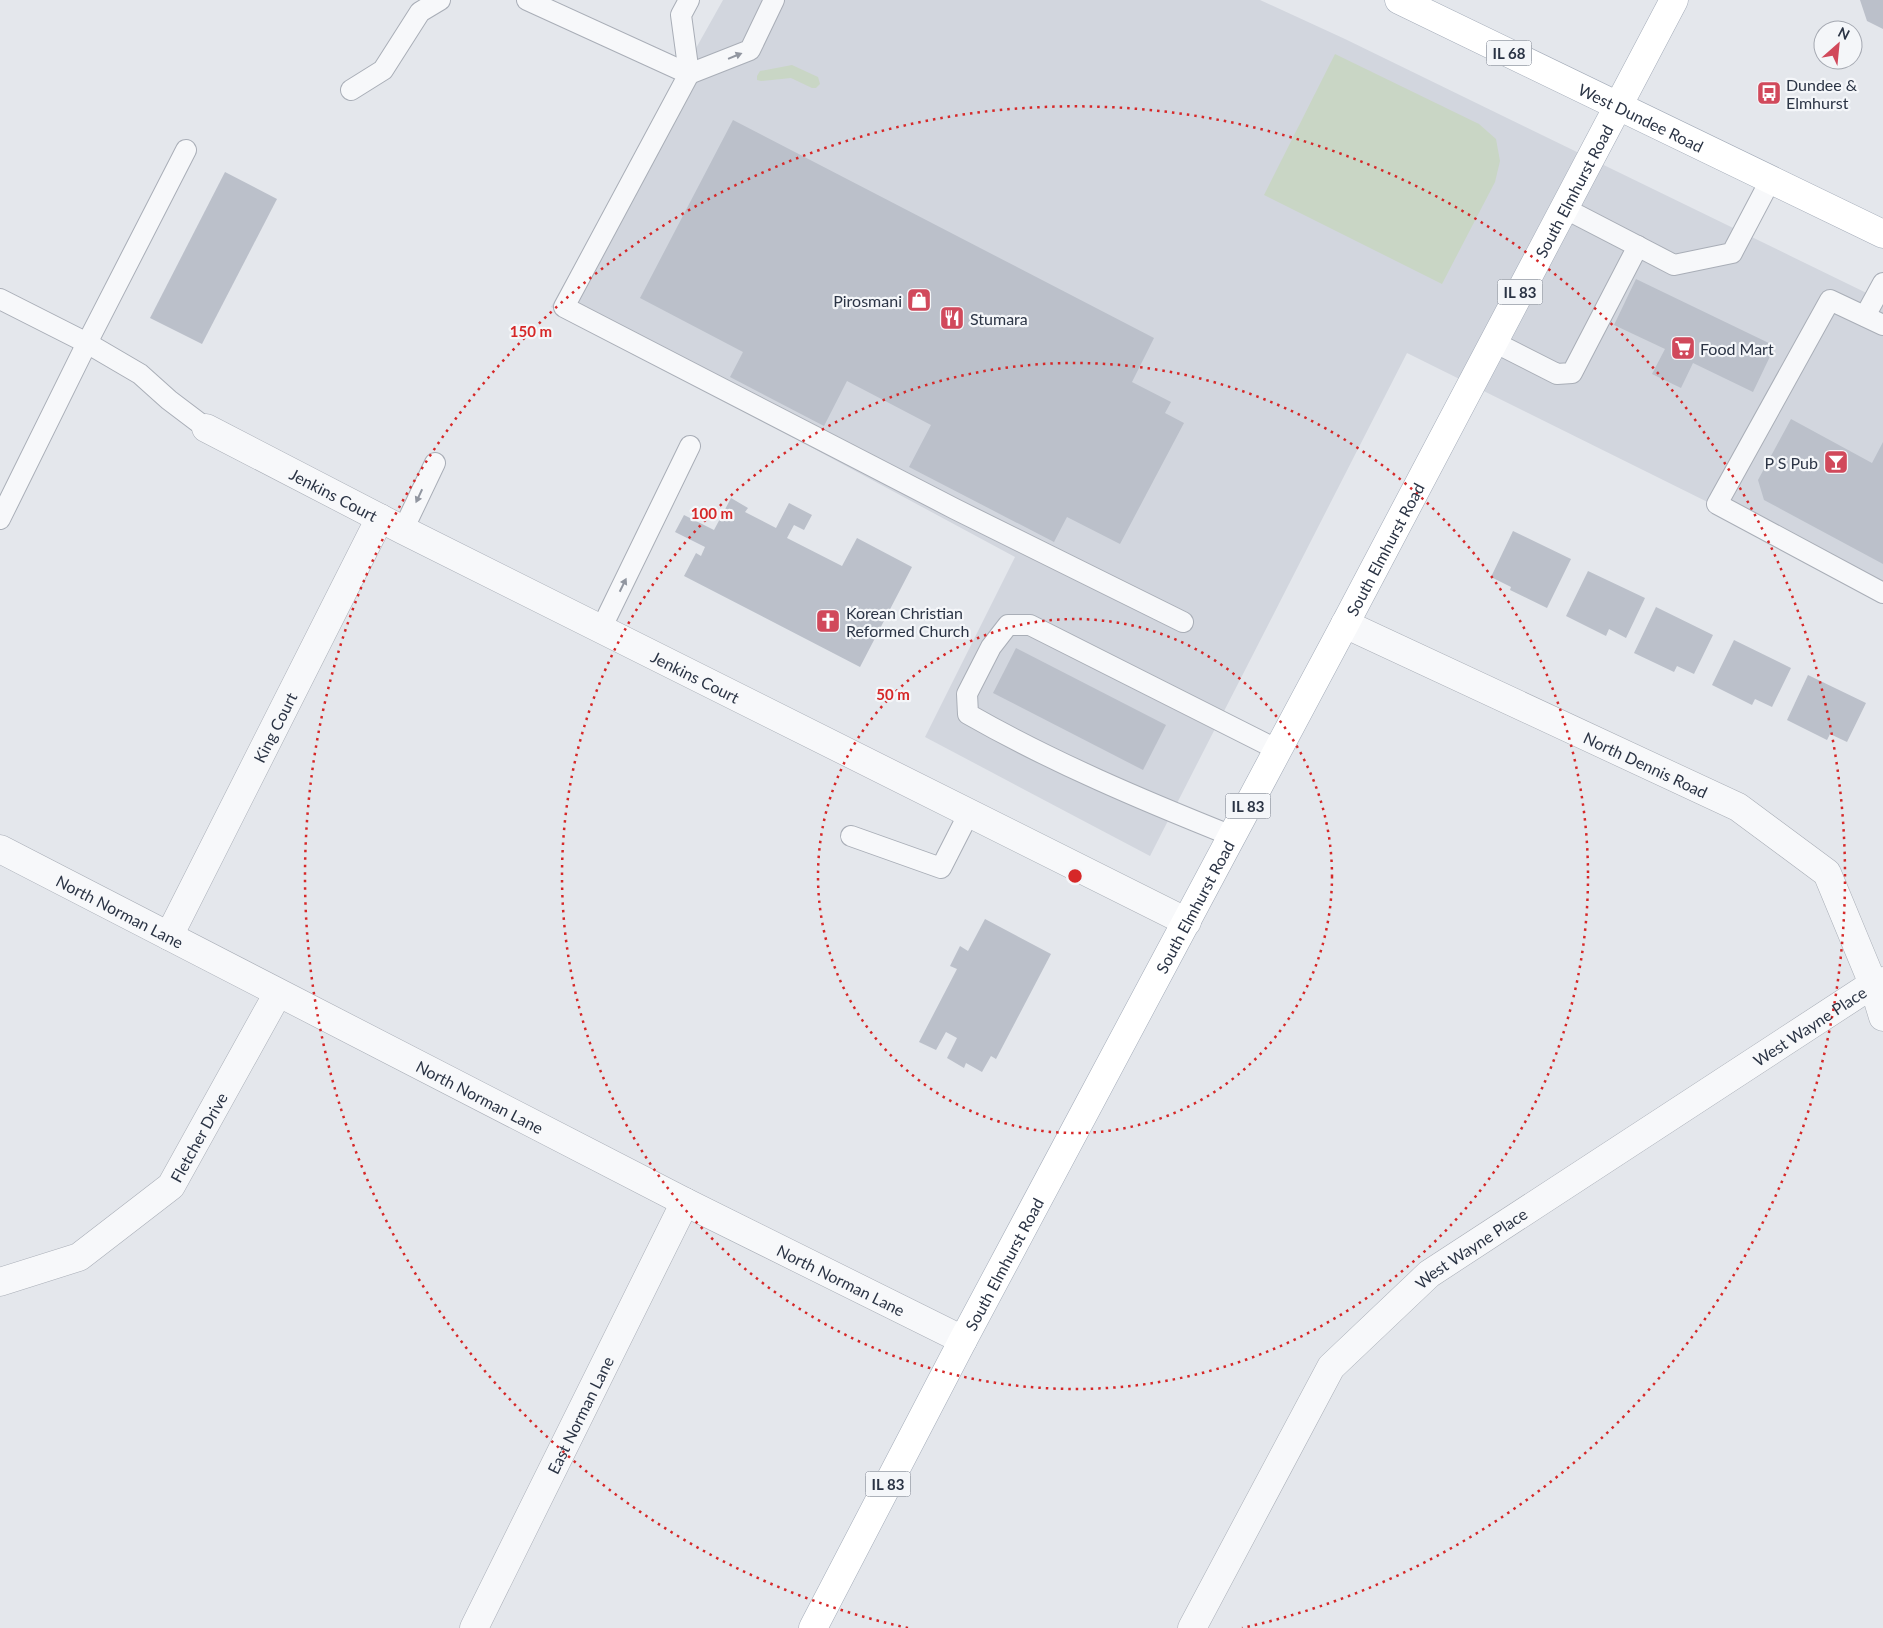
<svg xmlns="http://www.w3.org/2000/svg" width="1883" height="1628" viewBox="0 0 1883 1628" font-family="Lato,sans-serif">
	<style>
		.built { fill: #d2d6de }
		.green { fill: #c9d6c5 }
		.building { fill: #bbc0ca }
		.lines { fill: none; stroke-linecap: round; stroke-linejoin: round }
		.lane-casing { stroke: #a9aeb7; stroke-width: 22 }
		.street-casing { stroke: #a9aeb7; stroke-width: 29 }
		.primary-casing { stroke: #a3abb8; stroke-width: 29 }
		.lane { stroke: #f7f8fa; stroke-width: 20 }
		.street { stroke: #f7f8fa; stroke-width: 28 }
		.primary { stroke: #fff; stroke-width: 28 }
		.oneway { fill: #9196a0 }
		.ring { fill: none; stroke: #d62828; stroke-width: 2.5; stroke-dasharray: 2.5 5 }
		.labels { text-anchor: middle; dominant-baseline: central; stroke-width: 4.5; stroke-linejoin: round; paint-order: stroke }
		.shield { fill: #f4f6f9; stroke: #676e7b; stroke-width: 1 }
		.shield-label { font-size: 15px; font-weight: bold; fill: #2b3445 }
		.poi-label { font-size: 16px; fill: #2b3445; stroke: #f4f6f9; text-anchor: start }
		.street-label { font-size: 16px; fill: #2b3445; stroke: #f4f6f9 }
		.centre { fill: #d62828; stroke: #f4f6f9; stroke-width: 2.5 }
		.ring-label { font-size: 15px; text-anchor: middle; font-weight: bold; fill: #d62828; stroke: #f4f6f9; stroke-width: 4.5; stroke-linejoin: round; paint-order: stroke }
	</style>
	<rect width="100%" height="100%" fill="#e4e7ec"/>
	<path class="built" d="M 723,0 L 1260,0 L 1345,39 L 1883,301 L 1883,589 L 1407,353 L 1150,856 L 925,737 L 1015,557 L 551,307 Z"/>
	<g class="green">
		<path d="M 1335,54 L 1479,124 L 1496,139 L 1500,161 L 1495,182 L 1442,284 L 1264,195 Z"/>
		<path d="M 792,65 L 818,77 L 820,84 L 816,88 L 812,88 L 791,78 L 761,81 L 757,80 L 757,76 L 760,71 Z"/>
	</g>
	<g class="building">
		<path d="M 1860,0 L 1883,0 L 1883,29 L 1867,21 Z"/>
		<path d="M 733,120 L 1154,338 L 1132,382 L 1171,402 L 1165,413 L 1184,423 L 1120,544 L 1067,517 L 1054,542 L 909,467 L 931,425 L 847,381 L 824,426 L 730,377 L 743,352 L 640,298 Z"/>
		<path d="M 225,172 L 277,199 L 202,344 L 150,318 Z"/>
		<path d="M 1636,279 L 1775,346 L 1753,392 L 1693,363 L 1681,388 L 1652,374 L 1665,349 L 1614,325 Z"/>
		<path d="M 1791,419 L 1872,463 L 1883,442 L 1883,564 L 1764,500 L 1758,480 Z"/>
		<path d="M 731,498 L 748,508 L 745,512 L 776,528 L 789,503 L 812,515 L 804,530 L 794,525 L 787,538 L 842,566 L 857,538 L 912,567 L 860,667 L 684,576 L 696,553 L 701,556 L 705,547 L 675,532 L 684,515 L 714,530 Z"/>
		<path d="M 1513,531 L 1571,559 L 1547,608 L 1510,590 L 1511,587 L 1491,577 Z"/>
		<path d="M 1588,571 L 1645,598 L 1626,638 L 1609,629 L 1606,636 L 1566,616 Z"/>
		<path d="M 1656,607 L 1713,635 L 1694,674 L 1677,666 L 1674,672 L 1634,653 Z"/>
		<path d="M 1734,640 L 1791,668 L 1772,707 L 1755,699 L 1752,705 L 1712,685 Z"/>
		<path d="M 1016,648 L 1166,725 L 1143,770 L 993,693 Z"/>
		<path d="M 1808,675 L 1866,703 L 1847,742 L 1830,734 L 1827,740 L 1787,720 Z"/>
		<path d="M 985,919 L 1051,954 L 996,1059 L 991,1056 L 982,1072 L 966,1063 L 964,1068 L 947,1058 L 957,1038 L 946,1032 L 936,1050 L 919,1042 L 957,969 L 950,966 L 960,946 L 968,951 Z"/>
	</g>
	<g class="lines">
		<defs>
			<g id="lane">
				<path d="M 527,0 L 689,74 L 750,50 L 774,0"/>
				<path d="M 689,0 L 681,15 L 689,74 L 564,307 L 955,509 L 1183,622"/>
				<path d="M 351,90 L 383,70 L 420,12 L 440,0"/>
				<path d="M 1564,208 L 1674,265 L 1732,253 L 1771,179"/>
				<path d="M 0,299 L 87,343 L 140,374 L 169,400 L 206,428"/>
				<path d="M 1865,316 L 1883,283"/>
				<path d="M 1883,325 L 1830,300 L 1717,504 L 1883,593"/>
				<path d="M 1494,342 L 1557,374 L 1572,373 L 1638,246"/>
				<path d="M 0,519 L 87,343 L 186,150"/>
				<path d="M 403,530 L 435,463"/>
				<path d="M 601,629 L 690,446"/>
				<path d="M 851,836 L 941,868 L 969,813"/>
				<path d="M 1232,836 C 1142,800 1052,762 968,714 L 967,694 L 991,647 L 1008,625 L 1030,625 L 1278,750"/>
			</g>
			<g id="street">
				<path id="s1" d="M 206,428 L 403,530 L 1187,922"/>
				<path id="s2" d="M 1345,624 L 1738,807 L 1827,873 L 1873,984 L 1883,1017"/>
				<path id="s3" d="M 0,849 L 685,1202 L 963,1340"/>
				<path id="s4" d="M 169,936 L 380,518"/>
				<path id="s5" d="M 0,1282 L 79,1257 L 171,1186 L 278,993"/>
				<path id="s6" d="M 474,1628 L 685,1202"/>
				<path id="s7" d="M 1192,1628 L 1331,1367 L 1429,1274 L 1873,984 L 1883,981"/>
			</g>
			<g id="primary">
				<path id="s8" d="M 1399,0 L 1883,234"/>
				<path id="s9" d="M 813,1628 L 963,1340 L 1345,624 L 1674,0"/>
			</g>
		</defs>
		<use href="#lane" class="lane-casing"/>
		<use href="#street" class="street-casing"/>
		<use href="#primary" class="primary-casing"/>
		<use href="#lane" class="lane"/>
		<use href="#street" class="street"/>
		<use href="#primary" class="primary"/>
	</g>
	<defs><path id="oneway-solid" d="M-6-.8H1V-3.2L6.5 0L1 3.2V.8H-6Z" transform="scale(1.25)"/></defs>
	<g class="oneway">
		<use href="#oneway-solid" transform="translate(735 56) rotate(-22)"/>
		<use href="#oneway-solid" transform="translate(419 496) rotate(115)"/>
		<use href="#oneway-solid" transform="translate(623 585) rotate(-64)"/>
	</g>
	<g class="ring">
		<circle cx="1075" cy="876" r="257"/>
		<circle cx="1075" cy="876" r="513"/>
		<path d="M908 1628A770 770 0 1 1 1242 1628"/>
	</g>
	<defs>
		<symbol id="bus-square" viewBox="-11 -11 22 22"><rect x="-9" y="-9" width="18" height="18" rx="4" fill="#d1495b" stroke="#f4f6f9"/><path d="M-5-6H5V4H4V6H2V4H-2V6H-4V4H-5ZM-3.5-4V0h7V-4ZM-3.5 1.2v1.5H-2V1.2ZM2 1.2v1.5H3.5V1.2Z" fill="#fff"/></symbol>
		<symbol id="shop-square" viewBox="-11 -11 22 22"><rect x="-9" y="-9" width="18" height="18" rx="4" fill="#d1495b" stroke="#f4f6f9"/><path d="M-5-2.5h2.3a2.7 3.5 0 0 1 5.4 0H5L5.5 6h-11ZM-1.5-2.5h3a1.5 2.3 0 0 0-3 0Z" fill="#fff"/></symbol>
		<symbol id="restaurant-square" viewBox="-11 -11 22 22"><rect x="-9" y="-9" width="18" height="18" rx="4" fill="#d1495b" stroke="#f4f6f9"/><path d="M-5-6h1v4h1v-4h1v4h1v-4h1v5L-1.5 .5V6h-2V.5L-5-1ZM5-6V6H3V1.5H1.5Q1.5-4 5-6Z" fill="#fff"/></symbol>
		<symbol id="supermarket-square" viewBox="-11 -11 22 22"><rect x="-9" y="-9" width="18" height="18" rx="4" fill="#d1495b" stroke="#f4f6f9"/><path d="M-6-5.5h2.5l.6 2H6L4.5 2H-2.5L-4.4-4H-6ZM-1.5 3.2a1.3 1.3 0 1 0 .1 0ZM3 3.2a1.3 1.3 0 1 0 .1 0Z" fill="#fff"/></symbol>
		<symbol id="bar-square" viewBox="-11 -11 22 22"><rect x="-9" y="-9" width="18" height="18" rx="4" fill="#d1495b" stroke="#f4f6f9"/><path d="M-6-5H6L.8 .8V4.5H3.5V6h-7V4.5H-.8V.8Z" fill="#fff"/></symbol>
		<symbol id="church-square" viewBox="-11 -11 22 22"><rect x="-9" y="-9" width="18" height="18" rx="4" fill="#d1495b" stroke="#f4f6f9"/><path d="M-1.2-6h2.4v3.5h3.3v2.4h-3.3V6h-2.4V-.1h-3.3v-2.4h3.3Z" fill="#fff"/></symbol>
	</defs>
	<g fill-rule="evenodd">
		<use href="#bus-square" x="1755" y="79" width="28" height="28"/>
		<use href="#shop-square" x="905" y="286" width="28" height="28"/>
		<use href="#restaurant-square" x="938" y="304" width="28" height="28"/>
		<use href="#supermarket-square" x="1669" y="334" width="28" height="28"/>
		<use href="#bar-square" x="1822" y="448" width="28" height="28"/>
		<use href="#church-square" x="814" y="607" width="28" height="28"/>
	</g>
	<g class="labels">
		<g class="shield">
			<rect x="1486.5" y="40.5" width="45" height="25" rx="4"/>
			<rect x="1497.5" y="279.5" width="45" height="25" rx="4"/>
			<rect x="1225.5" y="793.5" width="45" height="25" rx="4"/>
			<rect x="865.5" y="1471.5" width="45" height="25" rx="4"/>
		</g>
		<g class="shield-label">
			<text x="1509" y="53">IL 68</text>
			<text x="1520" y="292">IL 83</text>
			<text x="1248" y="806">IL 83</text>
			<text x="888" y="1484">IL 83</text>
		</g>
		<g class="poi-label">
			<text x="1786" y="84">Dundee &amp;<tspan x="1786" dy="18">Elmhurst</tspan></text>
			<text x="902" y="300" text-anchor="end">Pirosmani</text>
			<text x="970" y="318">Stumara</text>
			<text x="1700" y="348">Food Mart</text>
			<text x="1818" y="462" text-anchor="end">P S Pub</text>
			<text x="846" y="612">Korean Christian<tspan x="846" dy="18">Reformed Church</tspan></text>
		</g>
		<g class="street-label">
			<text stroke="none"><textPath href="#s8" startOffset="269">West Dundee Road</textPath></text>
			<text stroke="none"><textPath href="#s9" startOffset="1626">South Elmhurst Road</textPath></text>
			<text stroke="none"><textPath href="#s1" startOffset="144">Jenkins Court</textPath></text>
			<text stroke="none"><textPath href="#s9" startOffset="1221">South Elmhurst Road</textPath></text>
			<text stroke="none"><textPath href="#s1" startOffset="549">Jenkins Court</textPath></text>
			<text stroke="none"><textPath href="#s4" startOffset="234">King Court</textPath></text>
			<text stroke="none"><textPath href="#s2" startOffset="332">North Dennis Road</textPath></text>
			<text stroke="none"><textPath href="#s9" startOffset="816">South Elmhurst Road</textPath></text>
			<text stroke="none"><textPath href="#s3" startOffset="135">North Norman Lane</textPath></text>
			<text stroke="none"><textPath href="#s7" startOffset="885">West Wayne Place</textPath></text>
			<text stroke="none"><textPath href="#s3" startOffset="540">North Norman Lane</textPath></text>
			<text stroke="none"><textPath href="#s5" startOffset="255">Fletcher Drive</textPath></text>
			<text stroke="none"><textPath href="#s7" startOffset="480">West Wayne Place</textPath></text>
			<text stroke="none"><textPath href="#s9" startOffset="411">South Elmhurst Road</textPath></text>
			<text stroke="none"><textPath href="#s3" startOffset="945">North Norman Lane</textPath></text>
			<text stroke="none"><textPath href="#s6" startOffset="238">East Norman Lane</textPath></text>
		</g>
	</g>
	<circle cx="1075" cy="876" r="8" class="centre"/>
	<g class="ring-label">
		<text x="531" y="337">150 m</text>
		<text x="712" y="519">100 m</text>
		<text x="893" y="700">50 m</text>
	</g>
	<g transform="translate(1838 45) rotate(27)"><circle r="24" fill="#f4f6f9" stroke="#a4a8b1"/>
	<path d="M0-4L9 19L0 12L-9 19Z" fill="#d1495b"/>
	<text y="-8" font-size="14" font-weight="bold" text-anchor="middle" fill="#2b3445">N</text>
	</g>
</svg>
